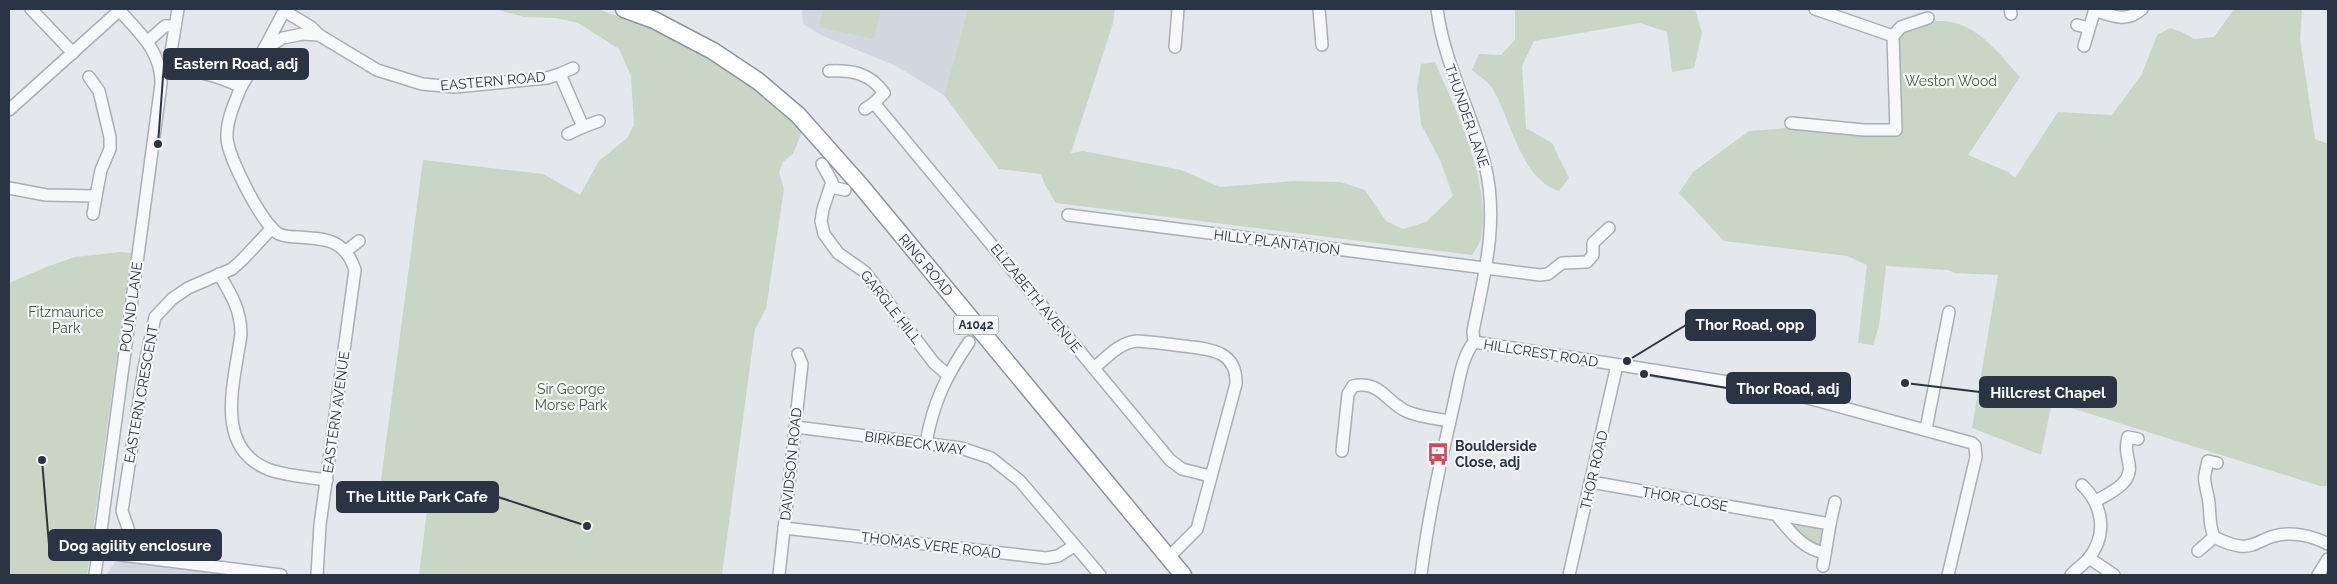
<svg xmlns="http://www.w3.org/2000/svg" width="2337" height="584" viewBox="0 0 2337 584" font-family="Raleway,sans-serif">
	<style>
		.built { fill: #d2d6de }
		.green { fill: #c9d6c5 }
		.lines { fill: none; stroke-linecap: round; stroke-linejoin: round }
		.minor-casing { stroke: #a9aeb7; stroke-width: 14 }
		.highway-casing { stroke: #8b94a3; stroke-width: 19 }
		.minor { stroke: #f7f8fa; stroke-width: 11 }
		.highway { stroke: #fff; stroke-width: 16 }
		.labels { text-anchor: middle; dominant-baseline: central; stroke-width: 4.5; stroke-linejoin: round; paint-order: stroke }
		.shield { fill: #f4f6f9; stroke: #676e7b; stroke-width: 1 }
		.shield-label { font-size: 12px; font-weight: bold; fill: #2b3445 }
		.street-label { font-size: 14px; fill: #2b3445; stroke: #f4f6f9 }
		.park-label { font-size: 14px; fill: #3f6138; stroke: #f4f6f9 }
		.poi-label { font-size: 14px; font-weight: bold; fill: #2b3445; stroke: #f4f6f9; text-anchor: start }
		.leader { fill: none; stroke: #2b3445; stroke-width: 2 }
		.callout-dot { fill: #2b3445; stroke: #f4f6f9; stroke-width: 2 }
		.callout { fill: #2b3445; stroke: #2b3445; stroke-width: 2 }
		.callout-label { font-size: 15px; text-anchor: middle; font-weight: bold; fill: #fff }
	</style>
	<rect width="100%" height="100%" fill="#e4e7ec"/>
	<g class="built">
		<path d="M 802,9 L 968,9 L 944,95 L 896,66 L 821,35 L 803,24 Z"/>
		<path d="M 116,561 L 227,575 L 106,575 Z"/>
	</g>
	<g class="green">
		<path d="M 495,9 L 598,9 L 641,25 L 688,45 L 711,58 L 755,90 L 786,116 L 802,132 L 793,154 L 783,162 L 779,172 L 784,189 L 766,309 L 755,329 L 722,575 L 419,575 L 427,510 L 424,503 L 425,494 L 380,488 L 423,160 L 543,174 L 580,195 L 599,161 L 627,138 L 634,125 L 631,76 L 619,49 L 578,23 L 556,18 L 524,17 Z"/>
		<path d="M 823,9 L 881,9 L 874,39 L 819,27 Z"/>
		<path d="M 968,9 L 1115,9 L 1113,23 L 1071,153 L 1083,151 L 1181,170 L 1220,187 L 1293,181 L 1340,182 L 1365,190 L 1386,221 L 1403,229 L 1426,222 L 1453,196 L 1440,160 L 1421,124 L 1417,89 L 1421,64 L 1435,62 C 1456,111 1492,183 1481,238 C 1480,244 1475,250 1472,255 L 1056,203 L 1045,185 L 1041,174 L 999,169 L 944,95 Z"/>
		<path d="M 1515,9 L 1695,9 L 1702,33 L 1694,68 L 1672,72 L 1667,32 L 1640,23 L 1534,41 L 1522,66 L 1526,128 L 1552,143 L 1569,178 L 1559,191 C 1522,180 1511,122 1494,91 C 1490,83 1479,76 1472,70 L 1479,54 L 1501,55 L 1515,40 Z"/>
		<path d="M 2234,9 L 2302,9 L 2300,39 L 2314,132 L 2315,139 L 2328,144 L 2328,486 L 2320,486 L 2052,402 L 2041,455 L 1972,428 L 1998,275 L 1954,273 L 1948,270 L 1886,266 L 1879,326 L 1873,345 L 1858,343 L 1867,265 L 1847,256 L 1724,241 L 1679,193 L 1693,172 L 1749,131 L 1789,128 L 1898,135 L 1899,34 C 1907,30 1915,25 1924,23 C 1969,12 1994,48 2020,77 L 1968,155 L 2008,172 L 2015,178 L 2058,112 L 2112,115 L 2142,74 L 2157,35 L 2170,28 L 2182,32 L 2194,39 L 2214,37 Z"/>
		<path d="M 121,252 L 131,253 L 87,575 L 9,575 L 9,283 L 46,267 L 75,257 Z"/>
		<path d="M 1788,520 L 1824,529 L 1823,543 L 1819,546 L 1807,543 Z"/>
	</g>
	<g class="lines">
		<defs>
			<g id="minor">
				<path d="M 31,9 L 73,53"/>
				<path d="M 1319,9 L 1322,45"/>
				<path d="M 1815,9 L 1893,36"/>
				<path d="M 2010,9 L 2011,14"/>
				<path d="M 2094,10 C 2112,16 2127,23 2142,9"/>
				<path d="M 2077,25 L 2089,28"/>
				<path d="M 148,41 L 165,26 L 175,26"/>
				<path d="M 2084,46 L 2095,9"/>
				<path d="M 1175,47 L 1178,9"/>
				<path d="M 264,49 L 282,15 L 286,12 L 311,27 L 319,35"/>
				<path d="M 171,52 L 178,9"/>
				<path d="M 829,71 C 852,70 870,73 884,93 L 874,103"/>
				<path d="M 162,72 C 186,66 220,76 241,87 L 264,49 L 283,38 L 303,34 L 319,35 L 377,70 L 422,84 L 455,87 L 547,78 L 560,74 L 583,127 L 568,134"/>
				<path d="M 560,74 L 573,68"/>
				<path d="M 89,77 L 99,91 L 110,137 L 110,149 L 101,170 L 96,196"/>
				<path d="M 241,87 C 235,102 226,121 227,138 C 228,157 262,225 279,234 C 284,236 292,237 298,237 C 326,239 345,239 355,270 L 320,525 L 317,575"/>
				<path d="M 865,109 L 874,103 L 1170,460 L 1182,469 L 1210,476"/>
				<path d="M 9,110 L 121,9"/>
				<path d="M 1791,123 L 1864,130 L 1896,130 L 1893,36 L 1901,27 L 1928,18"/>
				<path d="M 583,127 L 599,121"/>
				<path d="M 822,164 L 832,182 L 823,209 L 821,221 L 824,234 L 838,253 L 865,272 L 934,363 L 948,375"/>
				<path d="M 831,187 L 845,190"/>
				<path d="M 9,188 L 46,195 L 96,196 L 93,214"/>
				<path d="M 1068,215 L 1540,275 L 1548,274 L 1562,263 L 1587,262 L 1593,255 L 1593,243 L 1609,228"/>
				<path d="M 346,251 L 359,241"/>
				<path d="M 219,274 C 231,294 241,310 241,334 C 235,381 212,448 270,470 C 288,476 308,477 327,480"/>
				<path d="M 1474,342 L 1779,390 L 1972,443 L 1975,446 L 1976,457 L 1948,575"/>
				<path d="M 1094,368 C 1106,358 1120,342 1137,341 C 1152,342 1168,344 1183,346 C 1209,349 1237,350 1236,384 L 1197,529 L 1168,558"/>
				<path d="M 796,427 L 961,448 L 991,458 L 1020,481 L 1100,575"/>
				<path d="M 1926,429 L 1949,312"/>
				<path d="M 926,443 C 933,403 946,376 969,342"/>
				<path d="M 1342,451 L 1348,394 L 1353,386 C 1381,380 1386,403 1408,412 C 1421,417 1436,419 1450,421"/>
				<path d="M 2217,463 L 2208,461 C 2203,481 2204,478 2208,497 C 2211,511 2208,522 2214,537 C 2222,541 2231,545 2240,546 C 2253,548 2262,539 2274,536 C 2291,531 2313,536 2328,544"/>
				<path d="M 1591,482 L 1830,524 L 1823,566"/>
				<path d="M 2096,501 C 2109,493 2133,484 2129,464 C 2127,453 2125,448 2128,437 L 2138,439"/>
				<path d="M 1779,515 L 1779,518 C 1793,535 1804,549 1825,553"/>
				<path d="M 1830,524 L 1835,502"/>
				<path d="M 784,528 L 1046,558 L 1058,556 L 1074,546"/>
				<path d="M 2198,551 L 2214,537"/>
				<path d="M 98,552 L 281,575"/>
				<path d="M 138,557 L 122,511 L 144,368 L 155,317 L 172,299 L 188,288 L 232,269 L 243,259 L 272,228"/>
				<path d="M 2089,558 L 2114,575"/>
				<path d="M 95,575 L 161,84 C 162,52 139,32 119,10"/>
				<path d="M 779,575 L 802,364 L 798,354"/>
				<path d="M 1421,575 C 1428,517 1441,460 1454,403 C 1459,383 1461,358 1474,342 L 1473,331 C 1484,276 1499,222 1485,165 C 1472,112 1444,64 1437,9"/>
				<path d="M 1569,575 L 1617,365"/>
				<path d="M 2071,575 C 2076,569 2083,565 2088,559 C 2108,535 2103,505 2082,485"/>
				<path d="M 2318,575 L 2328,559"/>
			</g>
			<path id="highway" d="M 624,9 L 654,20 L 713,51 L 758,81 L 798,115 L 861,186 L 1183,575"/>
		</defs>
		<use href="#minor" class="minor-casing"/>
		<use href="#highway" class="highway-casing"/>
		<use href="#minor" class="minor"/>
		<use href="#highway" class="highway"/>
	</g>
	<defs>
		<symbol id="bus-bare" viewBox="-9 -9 18 18"><path d="M-5-6H5V4H4V6H2V4H-2V6H-4V4H-5ZM-3.5-4V0h7V-4ZM-3.5 1.2v1.5H-2V1.2ZM2 1.2v1.5H3.5V1.2Z" fill="#d1495b" stroke="#f4f6f9" stroke-width="2.5" paint-order="stroke"/></symbol>
	</defs>
	<g fill-rule="evenodd">
		<use href="#bus-bare" x="1422" y="438" width="32" height="32"/>
	</g>
	<g class="labels">
		<rect class="shield" x="953.5" y="315.5" width="45" height="19" rx="4"/>
		<g class="shield-label">
			<text x="976" y="325">A1042</text>
		</g>
		<g class="street-label">
			<text transform="translate(493 81) rotate(-5)">EASTERN ROAD</text>
			<text transform="translate(1467 116) rotate(71)">THUNDER LANE</text>
			<text transform="translate(1277 242) rotate(7)">HILLY PLANTATION</text>
			<text transform="translate(926 265) rotate(50)">RING ROAD</text>
			<text transform="translate(1036 298) rotate(51)">ELIZABETH AVENUE</text>
			<text transform="translate(131 307) rotate(-82)">POUND LANE</text>
			<text transform="translate(891 307) rotate(52)">GARGLE HILL</text>
			<text transform="translate(1541 353) rotate(9)">HILLCREST ROAD</text>
			<text transform="translate(141 394) rotate(-80)">EASTERN CRESCENT</text>
			<text transform="translate(336 412) rotate(-82)">EASTERN AVENUE</text>
			<text transform="translate(915 443) rotate(8)">BIRKBECK WAY</text>
			<text transform="translate(791 464) rotate(-84)">DAVIDSON ROAD</text>
			<text transform="translate(1594 470) rotate(-77)">THOR ROAD</text>
			<text transform="translate(1685 499) rotate(10)">THOR CLOSE</text>
			<text transform="translate(931 545) rotate(7)">THOMAS VERE ROAD</text>
		</g>
		<g class="park-label">
			<text x="1951" y="81">Weston Wood</text>
			<text x="66" y="312">Fitzmaurice<tspan x="66" dy="16">Park</tspan></text>
			<text x="571" y="389">Sir George<tspan x="571" dy="16">Morse Park</tspan></text>
		</g>
		<g class="poi-label">
			<text x="1455" y="446">Boulderside<tspan x="1455" dy="16">Close, adj</tspan></text>
		</g>
	</g>
	<path class="leader" d="M158 144L164 64M1627 361L1686 325M1644 374L1727 388M1905 383L1980 392M587 526L498 497M42 460L49 545"/>
	<g class="callout-dot">
		<circle cx="158" cy="144" r="5"/>
		<circle cx="1627" cy="361" r="5"/>
		<circle cx="1644" cy="374" r="5"/>
		<circle cx="1905" cy="383" r="5"/>
		<circle cx="587" cy="526" r="5"/>
		<circle cx="42" cy="460" r="5"/>
	</g>
	<g class="callout">
		<rect x="164" y="49" width="144" height="30" rx="5"/>
		<rect x="1686" y="310" width="129" height="30" rx="5"/>
		<rect x="1727" y="373" width="123" height="30" rx="5"/>
		<rect x="1980" y="377" width="136" height="30" rx="5"/>
		<rect x="337" y="482" width="161" height="30" rx="5"/>
		<rect x="49" y="530" width="172" height="30" rx="5"/>
	</g>
	<g class="callout-label">
		<text x="236" y="69">Eastern Road, adj</text>
		<text x="1750" y="330">Thor Road, opp</text>
		<text x="1788" y="394">Thor Road, adj</text>
		<text x="2048" y="398">Hillcrest Chapel</text>
		<text x="417" y="502">The Little Park Cafe</text>
		<text x="135" y="551">Dog agility enclosure</text>
	</g>
	<rect width="2337" height="584" fill="none" stroke="#2b3445" stroke-width="20"/>
</svg>
